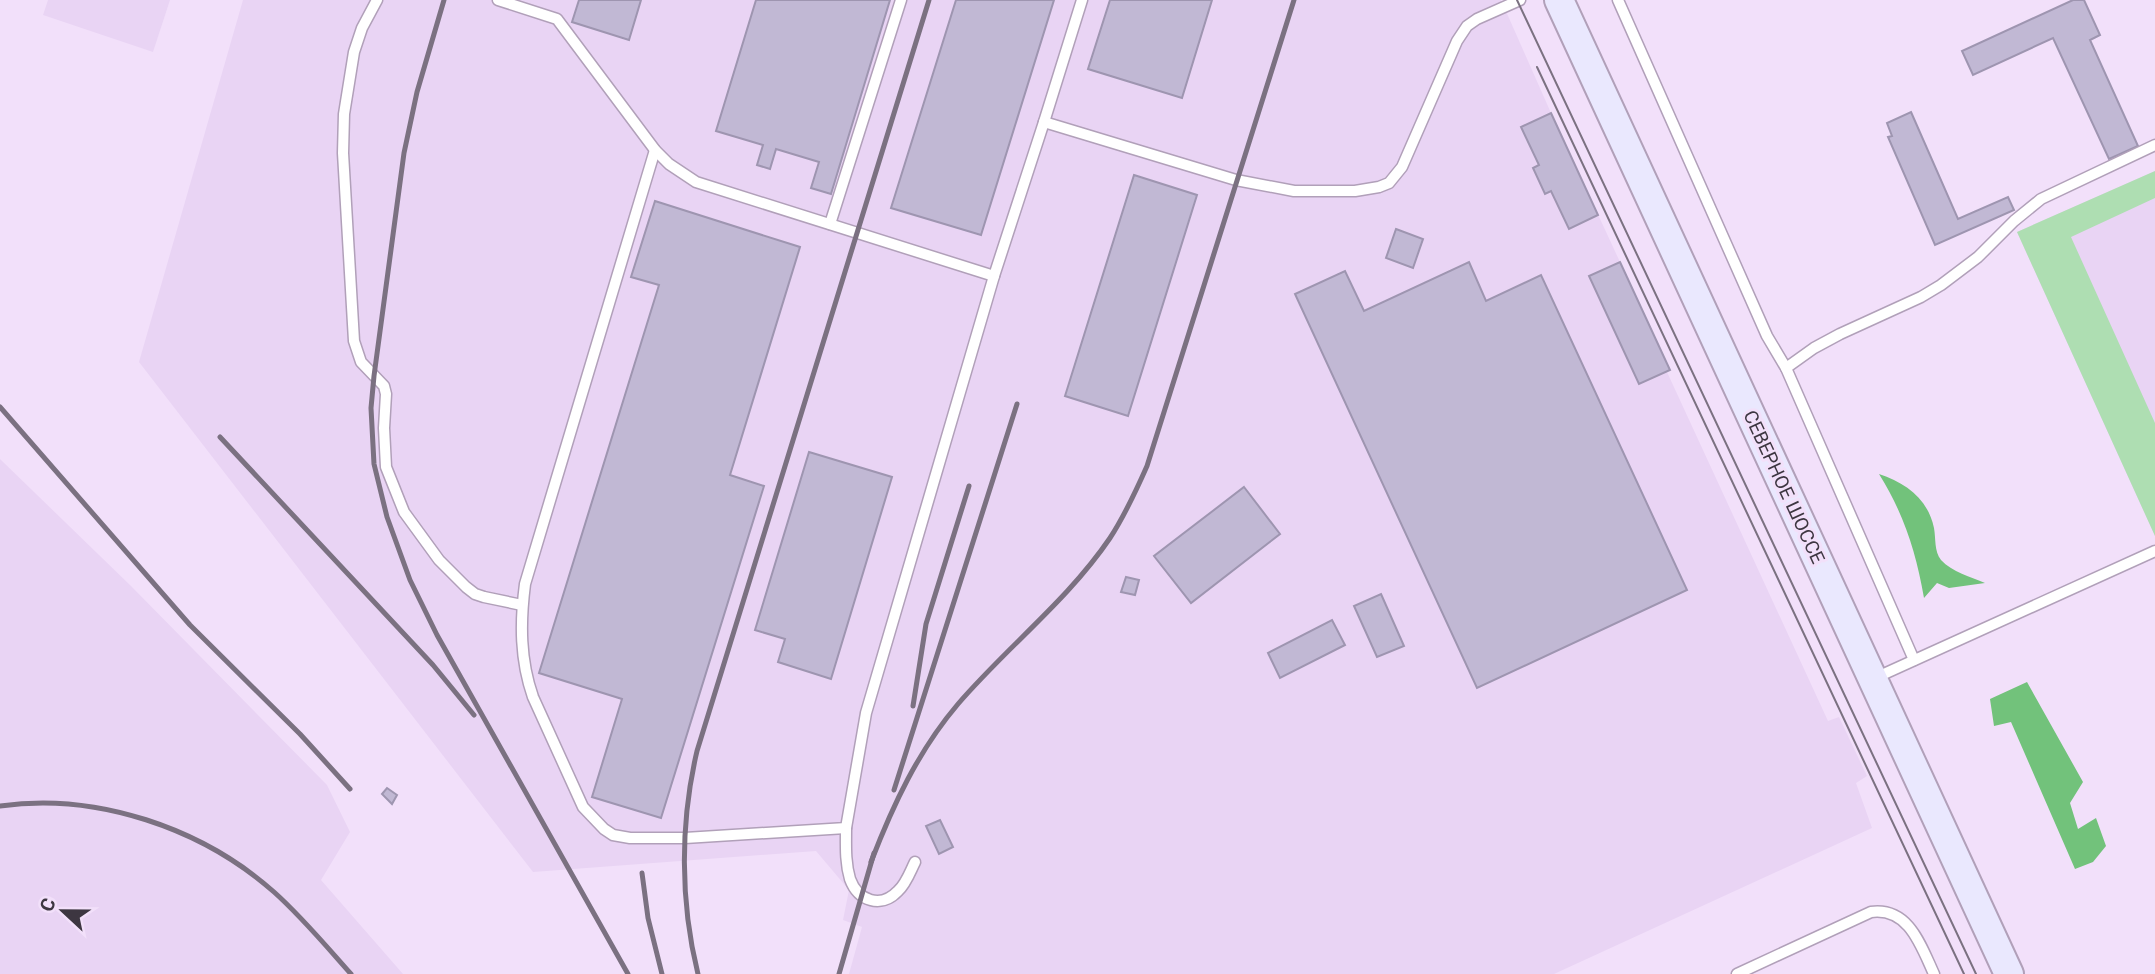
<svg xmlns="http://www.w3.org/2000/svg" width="2155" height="974" viewBox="0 0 2155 974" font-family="Roboto,sans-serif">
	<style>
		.built { fill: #e9d4f4 }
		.green { fill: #aedeb2 }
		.forest { fill: #72c27b }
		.building { fill: #c1b8d4; stroke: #9e95b0; stroke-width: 2 }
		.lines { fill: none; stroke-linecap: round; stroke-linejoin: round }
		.service-casing { stroke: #b1a0b9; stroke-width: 13 }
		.secondary-casing { stroke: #b1a0b9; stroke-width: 32 }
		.service { stroke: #fff; stroke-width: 10 }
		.secondary { stroke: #eae8fe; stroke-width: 28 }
		.tram { stroke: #7b7181; stroke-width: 2 }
		.rail { stroke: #7b7181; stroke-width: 5 }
		.labels { text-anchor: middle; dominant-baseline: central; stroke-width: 6; stroke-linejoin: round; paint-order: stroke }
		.street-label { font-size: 19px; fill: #3d3641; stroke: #f2e0fa }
	</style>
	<rect width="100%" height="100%" fill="#f2e0fa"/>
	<g class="built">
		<path d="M 48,0 L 170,0 L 153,52 L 43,15 Z"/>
		<path d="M 243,0 L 1501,0 L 1551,113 L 1670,370 L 1667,372 L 1828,721 L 1839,717 L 1867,776 L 1856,783 L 1872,828 L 1554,974 L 849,974 L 862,927 L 843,920 L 849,890 L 816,851 L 533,872 L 139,362 Z"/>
		<path d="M 2155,171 L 2155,536 L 2017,232 Z"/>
		<path d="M 0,459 L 131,586 L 327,785 L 350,832 L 321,880 L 403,974 L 0,974 Z"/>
	</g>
	<path class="green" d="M 2155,171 L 2155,198 L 2071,237 L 2155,423 L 2155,536 L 2017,232 Z"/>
	<g class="forest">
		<path d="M 1879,474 C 1906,483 1928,499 1934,528 C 1936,539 1934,551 1941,560 C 1952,572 1971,577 1985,583 L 1949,588 L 1937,583 L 1924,598 C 1916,552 1904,514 1879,474 Z"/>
		<path d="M 2027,682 L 2083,782 L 2070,803 L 2078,829 L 2096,818 L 2106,846 L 2093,862 L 2075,869 L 2011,722 L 1994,726 L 1990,699 Z"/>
	</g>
	<g class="building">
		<path d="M 579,0 L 641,0 L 629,40 L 572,22 Z"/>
		<path d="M 756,0 L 890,0 L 831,194 L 811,188 L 819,162 L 776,149 L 770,169 L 757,165 L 763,145 L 716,131 Z"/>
		<path d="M 956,0 L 1054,0 L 981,235 L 891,208 Z"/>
		<path d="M 1110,0 L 1212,0 L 1182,98 L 1088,69 Z"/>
		<path d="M 2073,0 L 2084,0 L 2100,35 L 2090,40 L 2138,146 L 2109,159 L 2053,38 L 1973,75 L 1962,51 Z"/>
		<path d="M 1911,112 L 1958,219 L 2008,197 L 2014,210 L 1935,245 L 1888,137 L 1892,136 L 1887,123 Z"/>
		<path d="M 1551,113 L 1598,215 L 1569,229 L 1551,191 L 1545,194 L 1533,168 L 1539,165 L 1521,127 Z"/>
		<path d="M 1134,175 L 1197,195 L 1128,416 L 1065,396 Z"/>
		<path d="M 655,201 L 800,247 L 730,475 L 764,486 L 661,818 L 592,797 L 622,699 L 539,673 L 659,285 L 631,277 Z"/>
		<path d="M 1396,229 L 1423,239 L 1413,268 L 1386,258 Z"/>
		<path d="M 1469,262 L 1486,301 L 1541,275 L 1687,590 L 1477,688 L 1295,294 L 1345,271 L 1364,311 Z"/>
		<path d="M 1620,262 L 1670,370 L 1639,384 L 1589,276 Z"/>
		<path d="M 809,452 L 892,477 L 831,679 L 778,662 L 785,639 L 755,630 Z"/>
		<path d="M 1244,487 L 1280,534 L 1191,603 L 1154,556 Z"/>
		<path d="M 1126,577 L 1139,580 L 1135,595 L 1121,592 Z"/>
		<path d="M 1381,594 L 1404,646 L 1377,657 L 1354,606 Z"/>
		<path d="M 1332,620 L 1345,645 L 1280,678 L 1268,653 Z"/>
		<path d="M 387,788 L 397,795 L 392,804 L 382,794 Z"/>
		<path d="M 940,820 L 953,847 L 939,854 L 926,826 Z"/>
	</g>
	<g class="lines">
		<defs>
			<g id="service">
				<path d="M 377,0 L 362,28 L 354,52 L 344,114 L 343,153 L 354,341 L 361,362 L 384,386 L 386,394 L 384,428 L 386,467 L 404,512 L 439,560 L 466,587 L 475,594 L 484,597 L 522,605"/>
				<path d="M 498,0 L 557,19 L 655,150 L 669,164 L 696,182 L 994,276"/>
				<path d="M 1618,0 L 1767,336 L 1786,368 L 1914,660"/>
				<path d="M 1044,122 L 1082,0"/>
				<path d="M 655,150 L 525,584 C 520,623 520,660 533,697 L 583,807 L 604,829 L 613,835 L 630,838 L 685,838 L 846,828 L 866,713 L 994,276 L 1044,122 L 1236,180 L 1294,191 L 1355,191 L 1379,187 L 1389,183 L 1402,167 L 1457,41 L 1467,26 L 1477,19 L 1520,0"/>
				<path d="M 830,224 L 901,0"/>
				<path d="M 1786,368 L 1814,348 L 1840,334 L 1921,297 L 1941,285 L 1978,257 L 2014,221 L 2041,199 L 2155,145"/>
				<path d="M 1875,678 L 2155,551"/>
				<path d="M 846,828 C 846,845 845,862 850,879 C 858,901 881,909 898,891 C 906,884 910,872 915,862"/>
				<path d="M 1737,974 L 1871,912 C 1909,907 1921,946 1934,974"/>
			</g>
			<path id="secondary" d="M 1559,0 L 2009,974"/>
		</defs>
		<use href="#service" class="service-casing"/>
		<use href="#secondary" class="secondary-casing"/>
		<use href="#service" class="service"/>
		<use href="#secondary" class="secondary"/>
		<g class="tram">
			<path d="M 1517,0 L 1976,974"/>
			<path d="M 1537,67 L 1964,974"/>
		</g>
		<g class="rail">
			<path d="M 444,0 L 417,92 L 404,153 L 374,376 L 371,408 L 374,464 L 387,517 L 410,580 L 437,635 L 628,974"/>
			<path d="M 0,407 L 190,625 L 300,734 L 350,789"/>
			<path d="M 220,437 L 433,665 L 474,715"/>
			<path d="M 913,706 L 926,624 L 969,486"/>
			<path d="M 894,790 L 1017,404"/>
			<path d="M 0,806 C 96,792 202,828 274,892 C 302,917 326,946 351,974"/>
			<path d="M 871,862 C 893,805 918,751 958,704 C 1007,647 1068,600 1110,538 C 1125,515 1136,491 1147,466 L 1294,0"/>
			<path d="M 642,873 L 648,918 L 662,974"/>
			<path d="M 698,974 C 680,902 680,823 697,751 L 929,0"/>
			<path d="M 839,974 L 874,853"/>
		</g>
	</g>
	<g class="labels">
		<g class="street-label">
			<text transform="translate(1784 487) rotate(65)">СЕВЕРНОЕ ШОССЕ</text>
		</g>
	</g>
	<g transform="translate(63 911) rotate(292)" stroke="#f2e0fa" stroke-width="5" paint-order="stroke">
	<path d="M0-5L12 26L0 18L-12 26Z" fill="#3d3641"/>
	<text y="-10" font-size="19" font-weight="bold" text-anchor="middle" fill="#3d3641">С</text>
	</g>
</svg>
